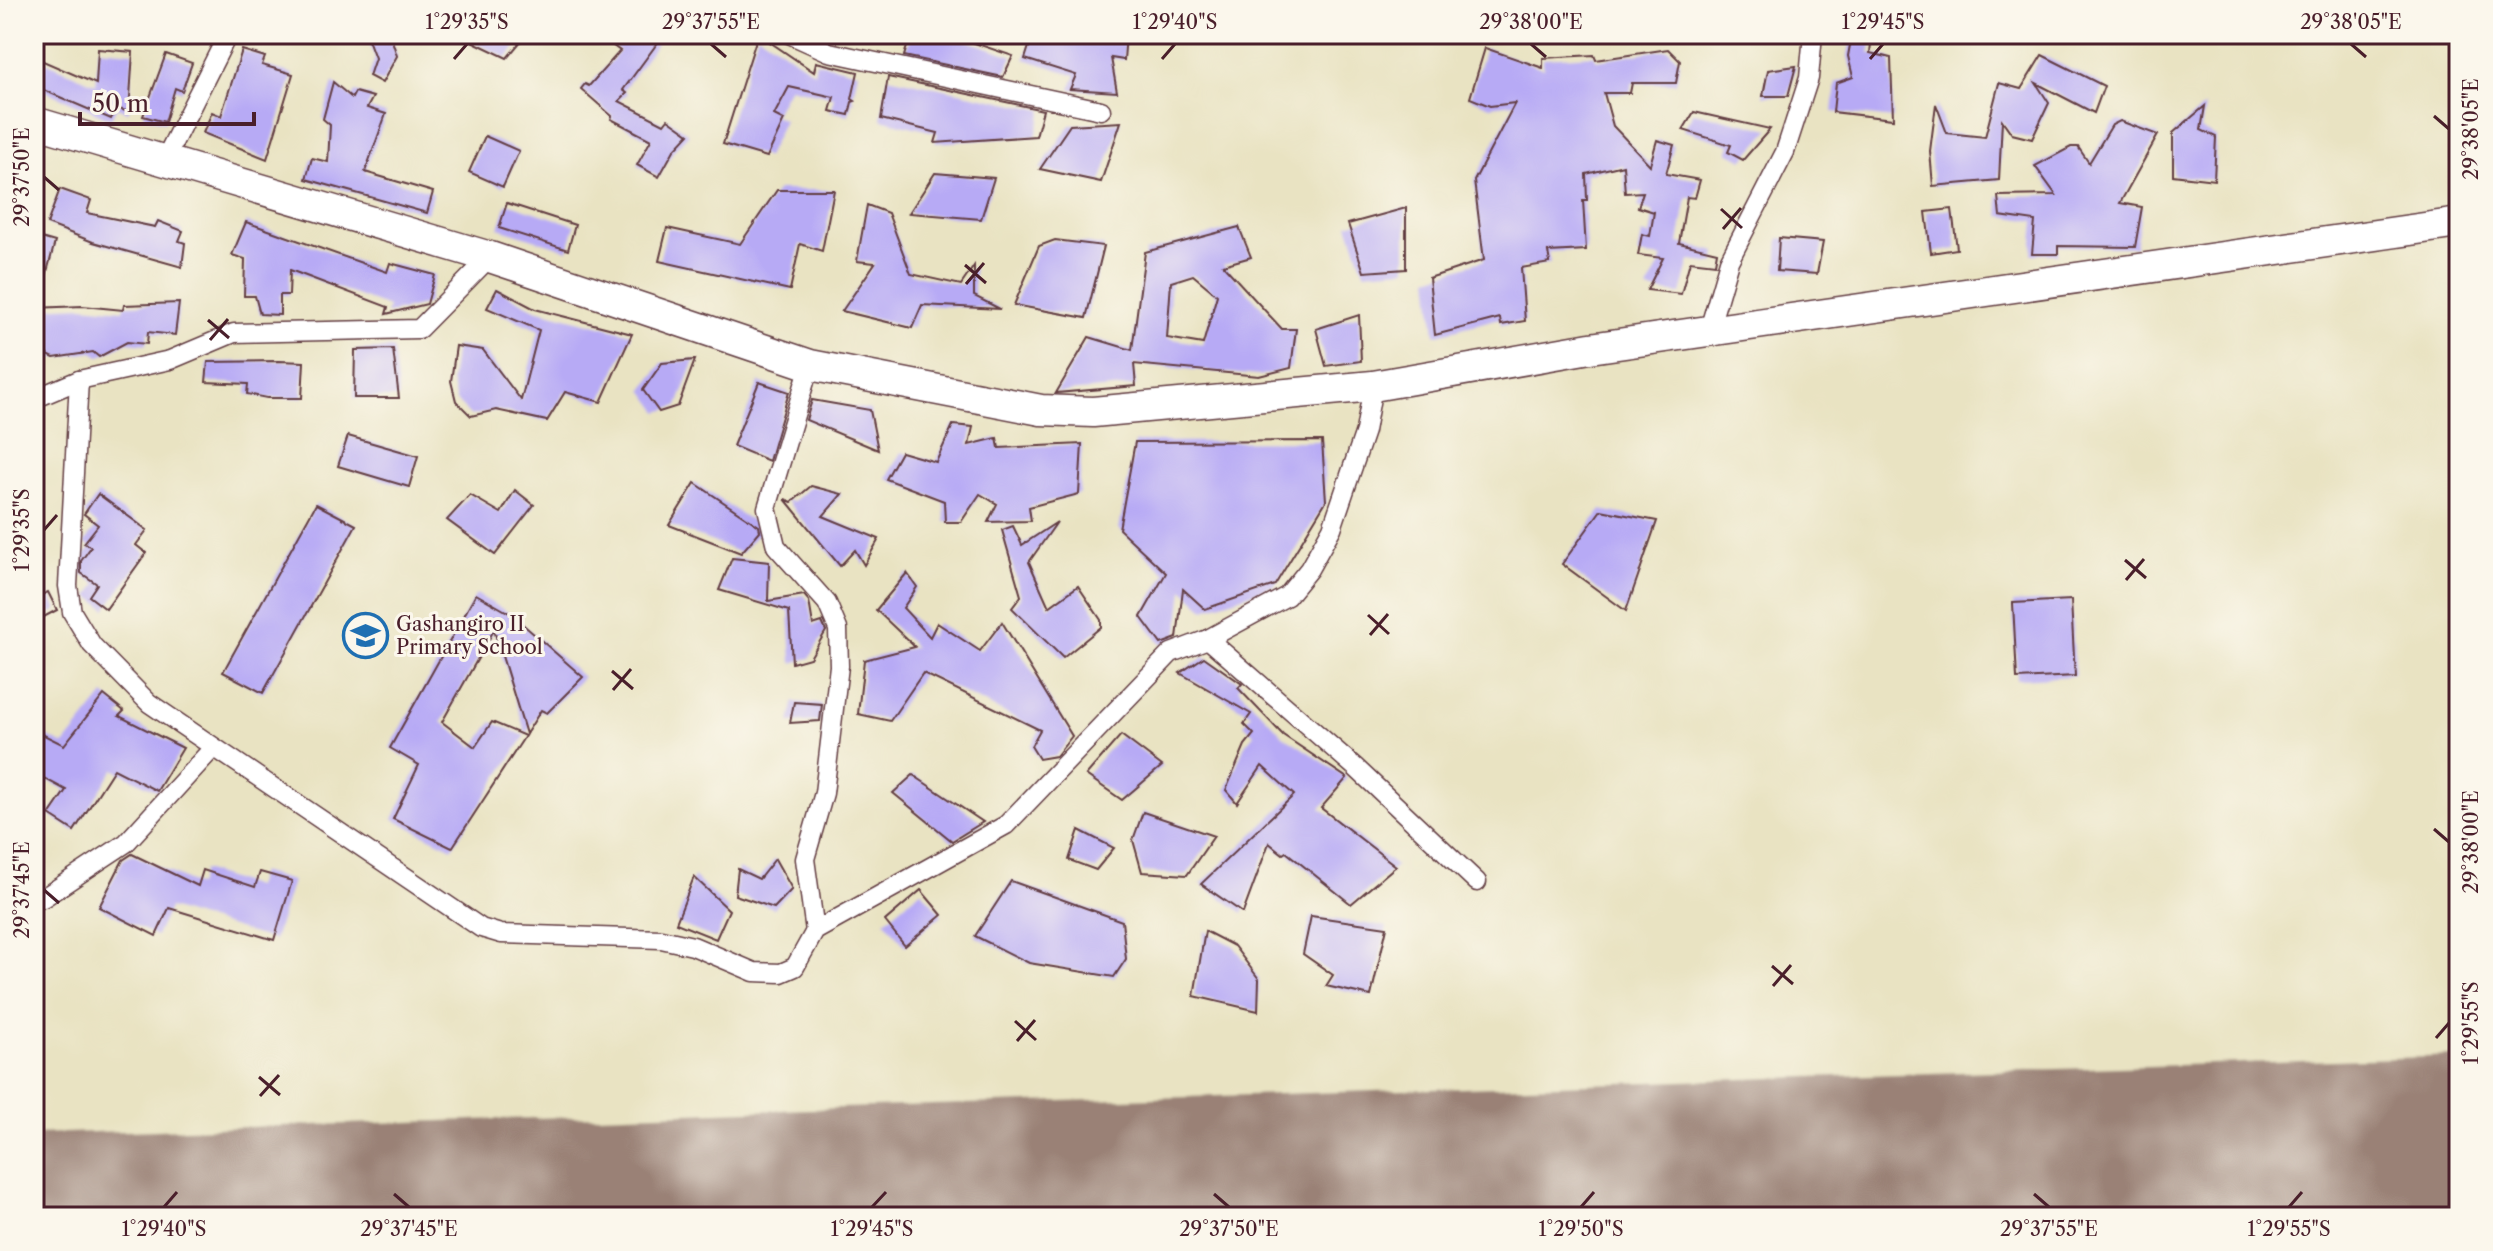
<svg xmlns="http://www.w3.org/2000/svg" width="2493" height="1251" viewBox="0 0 2493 1251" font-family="'Libre Caslon Text',serif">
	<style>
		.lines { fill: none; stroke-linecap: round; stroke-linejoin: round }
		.runway { stroke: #9a8176; stroke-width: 156 }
		.building { fill: #b7aaf5; fill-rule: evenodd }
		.street-casing { stroke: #623c42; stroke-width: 21 }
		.primary-casing { stroke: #623c42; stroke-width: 33 }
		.street { stroke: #fff; stroke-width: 18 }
		.primary { stroke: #fff; stroke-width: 30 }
		.ticks { fill: none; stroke: #4a1f2b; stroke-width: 3 }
		.labels { text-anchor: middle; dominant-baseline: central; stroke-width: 6; stroke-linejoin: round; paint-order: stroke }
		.poi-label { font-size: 20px; fill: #4a1f2b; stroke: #fbf7ec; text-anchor: start }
		.neatline { fill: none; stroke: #4a1f2b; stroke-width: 3 }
		.ticks-label { font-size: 20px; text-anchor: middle; fill: #4a1f2b }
	</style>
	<rect width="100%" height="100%" fill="#fbf7ec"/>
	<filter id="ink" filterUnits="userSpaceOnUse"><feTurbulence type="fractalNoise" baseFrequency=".0125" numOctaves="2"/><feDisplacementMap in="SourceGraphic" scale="16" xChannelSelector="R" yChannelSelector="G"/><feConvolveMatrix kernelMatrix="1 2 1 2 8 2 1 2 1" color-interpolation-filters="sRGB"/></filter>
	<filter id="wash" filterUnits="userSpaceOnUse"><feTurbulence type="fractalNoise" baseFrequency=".006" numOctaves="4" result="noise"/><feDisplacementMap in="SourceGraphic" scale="32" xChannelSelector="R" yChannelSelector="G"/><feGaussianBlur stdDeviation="1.8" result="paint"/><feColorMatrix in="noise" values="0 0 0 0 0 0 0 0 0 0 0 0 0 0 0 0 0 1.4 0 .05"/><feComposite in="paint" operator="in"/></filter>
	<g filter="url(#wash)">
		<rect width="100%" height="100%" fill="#e9e3c2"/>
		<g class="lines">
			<path class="runway" d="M 34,1212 L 2459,1134"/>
		</g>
		<g id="blocks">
			<g class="building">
				<path d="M 366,34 L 390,34 L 397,56 L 382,83 L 369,76 L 375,58 Z"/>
				<path d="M 457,34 L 527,34 L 507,58 Z"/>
				<path d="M 597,34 L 664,34 L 623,90 L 627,93 L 619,101 L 664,124 L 668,119 L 689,134 L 674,150 L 659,177 L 637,165 L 651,140 L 611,119 L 612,116 L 581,89 L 585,84 L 589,86 L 620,51 Z"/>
				<path d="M 758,34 L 814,72 L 816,62 L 858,72 L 852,99 L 855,101 L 852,102 L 849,115 L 830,111 L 834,97 L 789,87 L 774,115 L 784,120 L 767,157 L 723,144 Z"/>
				<path d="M 911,34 L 948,34 L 1013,56 L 1003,77 L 904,56 Z"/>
				<path d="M 1033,34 L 1126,34 L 1124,60 L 1111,58 L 1117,92 L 1070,89 L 1076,75 L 1025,59 Z"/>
				<path d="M 1852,34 L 1872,34 L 1870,53 L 1891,58 L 1893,119 L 1833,112 L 1836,83 L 1853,77 L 1848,56 Z"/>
				<path d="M 1485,48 L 1543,68 L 1543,58 L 1594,55 L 1596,60 L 1668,49 L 1680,61 L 1676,83 L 1632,83 L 1630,93 L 1604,93 L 1613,126 L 1650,165 L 1657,140 L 1674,145 L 1666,174 L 1700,180 L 1695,198 L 1687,197 L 1679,243 L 1717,252 L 1715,264 L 1690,261 L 1681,294 L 1647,290 L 1663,258 L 1638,255 L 1642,234 L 1650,236 L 1654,212 L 1638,207 L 1643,192 L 1625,193 L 1623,165 L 1586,174 L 1587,200 L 1583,200 L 1586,250 L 1548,252 L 1550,263 L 1521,268 L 1525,321 L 1501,325 L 1500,318 L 1435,335 L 1429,278 L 1484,260 L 1474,181 L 1515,103 L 1490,106 L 1470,98 Z"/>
				<path d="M 98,49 L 133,52 L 129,112 L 116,108 L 111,119 L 34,86 L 34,57 L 96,84 Z"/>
				<path d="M 242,50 L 265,57 L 262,65 L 293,74 L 267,159 L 203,133 L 212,112 L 221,116 Z"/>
				<path d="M 166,54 L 192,63 L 182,91 L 175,88 L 165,122 L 143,116 Z"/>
				<path d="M 2042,55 L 2104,86 L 2094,113 L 2036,83 L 2049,103 L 2032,139 L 2012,134 L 2002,120 L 1999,180 L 1933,186 L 1930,151 L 1936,104 L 1947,133 L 1985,137 L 1999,83 L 2021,89 Z"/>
				<path d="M 1796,66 L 1788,96 L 1763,96 L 1768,70 Z"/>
				<path d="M 888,77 L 1043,110 L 1036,136 L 935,143 L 938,133 L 881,119 Z"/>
				<path d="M 333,82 L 352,98 L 355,92 L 373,97 L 367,108 L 386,114 L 365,172 L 433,192 L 427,213 L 306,179 L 312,158 L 328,162 L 330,125 L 323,119 Z"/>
				<path d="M 2205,106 L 2201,130 L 2216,137 L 2214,180 L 2173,175 L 2173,133 Z"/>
				<path d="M 1694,112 L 1770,129 L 1743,160 L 1728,152 L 1731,145 L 1683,130 Z"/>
				<path d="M 2120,121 L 2158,135 L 2120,203 L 2142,207 L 2135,247 L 2058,246 L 2058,254 L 2032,254 L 2035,221 L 2000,216 L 1998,196 L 2056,195 L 2035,166 L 2071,147 L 2078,147 L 2089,163 L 2112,125 Z"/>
				<path d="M 1121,122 L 1101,182 L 1040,169 L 1070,125 Z"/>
				<path d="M 485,136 L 519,151 L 503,187 L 469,172 Z"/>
				<path d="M 935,173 L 994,178 L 981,219 L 909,213 Z"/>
				<path d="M 60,189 L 91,200 L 87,213 L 155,227 L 158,221 L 183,231 L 179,241 L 185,243 L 182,267 L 93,242 L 47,224 Z"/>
				<path d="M 777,190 L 834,190 L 822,251 L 800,244 L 790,290 L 659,261 L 667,228 L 740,244 Z"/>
				<path d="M 507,203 L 575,225 L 568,250 L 499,228 Z"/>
				<path d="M 867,205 L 888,213 L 911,274 L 961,285 L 974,266 L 974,296 L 1000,309 L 922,305 L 912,328 L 842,311 L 875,263 L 857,261 Z"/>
				<path d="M 1406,208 L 1406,269 L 1364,272 L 1348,224 Z"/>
				<path d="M 1952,209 L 1957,249 L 1931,253 L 1926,212 Z"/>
				<path d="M 246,222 L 387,272 L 390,263 L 435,275 L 427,304 L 386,314 L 388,307 L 290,270 L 289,295 L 280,295 L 280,315 L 260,314 L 255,296 L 244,296 L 245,259 L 232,255 Z"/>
				<path d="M 1239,227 L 1251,257 L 1223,265 L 1282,329 L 1296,329 L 1291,368 L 1259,376 L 1134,364 L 1136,386 L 1056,393 L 1089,337 L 1132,350 L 1145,252 ZM 1193,275 L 1217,295 L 1203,344 L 1167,338 L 1171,282 Z"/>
				<path d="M 34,236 L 55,242 L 40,298 L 34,297 Z"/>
				<path d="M 1779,238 L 1823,242 L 1817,274 L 1777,271 Z"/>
				<path d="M 1055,240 L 1104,246 L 1086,318 L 1014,305 L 1039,246 Z"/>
				<path d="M 497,289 L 535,309 L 632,334 L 601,402 L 565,392 L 547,421 L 496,410 L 471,416 L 456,401 L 451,381 L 456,346 L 483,350 L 521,400 L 539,330 L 487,308 Z"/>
				<path d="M 179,303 L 175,335 L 148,332 L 147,344 L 127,342 L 99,357 L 93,352 L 54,358 L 35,349 L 34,308 L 83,306 L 123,310 L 124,305 Z"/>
				<path d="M 1359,315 L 1361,361 L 1326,366 L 1316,329 Z"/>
				<path d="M 393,349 L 399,398 L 354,398 L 355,350 Z"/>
				<path d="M 695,360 L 678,406 L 659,412 L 643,390 L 662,363 Z"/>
				<path d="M 279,361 L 304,362 L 302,398 L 267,398 L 247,394 L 248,384 L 206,382 L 208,362 Z"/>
				<path d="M 759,382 L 789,392 L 769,461 L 733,446 Z"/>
				<path d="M 812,400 L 870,410 L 878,450 L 806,420 Z"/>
				<path d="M 953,425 L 973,427 L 969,445 L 997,438 L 999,448 L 1082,444 L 1079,494 L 1029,507 L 1031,521 L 988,522 L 997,504 L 980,494 L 961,522 L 945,522 L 944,501 L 886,479 L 901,452 L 936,462 Z"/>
				<path d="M 348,436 L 418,456 L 409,487 L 338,466 Z"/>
				<path d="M 1322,441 L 1326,501 L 1275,585 L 1205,609 L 1183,589 L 1177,638 L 1161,644 L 1141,617 L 1166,573 L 1119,529 L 1135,442 Z"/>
				<path d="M 695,483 L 759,526 L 760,531 L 741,553 L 669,525 Z"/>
				<path d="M 811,486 L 842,494 L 823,516 L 879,539 L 864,565 L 855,550 L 840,566 L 785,499 L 792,502 Z"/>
				<path d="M 515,490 L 534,505 L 495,555 L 447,520 L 470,495 L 501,513 Z"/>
				<path d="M 98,494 L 147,530 L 136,545 L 146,553 L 106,609 L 89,596 L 97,584 L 81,573 L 81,561 L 91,547 L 84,543 L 98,525 L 84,514 Z"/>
				<path d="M 316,504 L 356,525 L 263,693 L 223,672 Z"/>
				<path d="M 1601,510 L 1657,521 L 1626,611 L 1562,564 Z"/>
				<path d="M 1057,522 L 1029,562 L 1049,607 L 1078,586 L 1101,620 L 1101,627 L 1063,658 L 1012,608 L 1021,596 L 1002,530 L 1013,526 L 1022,545 Z"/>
				<path d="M 732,558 L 769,562 L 768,601 L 804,595 L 809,601 L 813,625 L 822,622 L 826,631 L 810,658 L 792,663 L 789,611 L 719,590 Z"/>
				<path d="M 907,573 L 917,587 L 903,608 L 930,637 L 937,623 L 980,651 L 1002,622 L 1072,736 L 1056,756 L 1039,759 L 1031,746 L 1040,730 L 923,673 L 890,721 L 858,714 L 864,660 L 915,647 L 876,610 Z"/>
				<path d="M 48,592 L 57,610 L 34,622 L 34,598 Z"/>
				<path d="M 476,594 L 511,614 L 583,677 L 547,713 L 541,710 L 526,734 L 494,630 L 442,722 L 475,747 L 492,722 L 525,736 L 452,848 L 393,819 L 419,765 L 390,748 Z"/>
				<path d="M 2071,600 L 2075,676 L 2017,679 L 2013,603 Z"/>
				<path d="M 1204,657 L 1242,684 L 1238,688 L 1283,735 L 1347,778 L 1321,808 L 1396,866 L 1351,904 L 1286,852 L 1283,854 L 1269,843 L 1243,913 L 1201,884 L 1294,795 L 1262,766 L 1237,803 L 1226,790 L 1245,745 L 1254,734 L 1244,724 L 1251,714 L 1180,673 Z"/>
				<path d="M 104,695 L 124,711 L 119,716 L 183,748 L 157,791 L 114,769 L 74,831 L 49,815 L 66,790 L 34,773 L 34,730 L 64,745 Z"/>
				<path d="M 794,702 L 822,704 L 820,721 L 790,723 Z"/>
				<path d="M 1121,735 L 1162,766 L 1122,800 L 1086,775 Z"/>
				<path d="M 913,775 L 983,822 L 952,841 L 893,793 Z"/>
				<path d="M 1143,812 L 1214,836 L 1187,875 L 1142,872 L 1133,840 Z"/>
				<path d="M 1079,830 L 1114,848 L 1096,870 L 1069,860 Z"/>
				<path d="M 132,854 L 198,886 L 203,870 L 255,887 L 260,872 L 292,881 L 274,940 L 169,908 L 156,936 L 99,907 L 123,860 Z"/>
				<path d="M 775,859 L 792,889 L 774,908 L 735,895 L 738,869 L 759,879 Z"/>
				<path d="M 694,877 L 729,910 L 716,939 L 676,923 Z"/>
				<path d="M 1011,881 L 1122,921 L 1126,959 L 1114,977 L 1029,963 L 975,936 Z"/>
				<path d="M 921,890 L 942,915 L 905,946 L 885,921 Z"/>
				<path d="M 1311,916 L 1387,927 L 1371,996 L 1326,986 L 1333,975 L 1303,954 Z"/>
				<path d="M 1205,931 L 1234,946 L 1259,979 L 1258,1011 L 1194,996 Z"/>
			</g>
		</g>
	</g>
	<g filter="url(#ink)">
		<use href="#blocks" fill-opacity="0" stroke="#623c42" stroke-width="2"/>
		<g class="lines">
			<defs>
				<g id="street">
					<path d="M 789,34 L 829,52 L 1101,110"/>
					<path d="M 165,159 L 228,34"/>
					<path d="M 1708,333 L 1729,261 L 1785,152 L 1809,78 L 1813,34"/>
					<path d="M 810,365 L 767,508 L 776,546 L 827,603 L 838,629 L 839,666 L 824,793 L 805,859 L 815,931"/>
					<path d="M 79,380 L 68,586 L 72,612 L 92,645 L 149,703 L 481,928 L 501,934 L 661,939 L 693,946 L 754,972 L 781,973 L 795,967 L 815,931 L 1006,825 L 1171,653 L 1208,639 L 1287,596 L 1309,569 L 1332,528 L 1365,431 L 1373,386"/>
					<path d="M 34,399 L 79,380 L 170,360 L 234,333 L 419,329 L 490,257"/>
					<path d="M 1208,639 L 1355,767 L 1477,882"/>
					<path d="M 34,898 L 43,898 L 126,843 L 213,748"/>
				</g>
				<path id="primary" d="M 34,122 L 490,257 L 810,365 L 1041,410 L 1093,412 L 1373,386 L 1590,348 L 2459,223"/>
			</defs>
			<use href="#street" class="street-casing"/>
			<use href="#primary" class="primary-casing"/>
			<use href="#street" class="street"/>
			<use href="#primary" class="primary"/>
		</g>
	</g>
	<path class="ticks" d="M 711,44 L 726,57M 1531,44 L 1546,57M 2351,44 L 2366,57M 454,59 L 467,44M 1162,59 L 1175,44M 1870,59 L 1883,44M 2434,116 L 2449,129M 44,177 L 59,190M 1721,209 L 1742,228M 1723,229 L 1741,208M 965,265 L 986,283M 966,284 L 984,263M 208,320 L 229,338M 210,340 L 228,319M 44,530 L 57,515M 2125,560 L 2146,578M 2126,580 L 2144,559M 1368,615 L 1389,634M 1370,635 L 1388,614M 612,671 L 633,689M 613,690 L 631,669M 2434,829 L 2449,842M 44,890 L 59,903M 1772,966 L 1793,984M 1773,986 L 1791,965M 1015,1021 L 1036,1040M 2436,1038 L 2449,1023M 1017,1041 L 1035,1020M 259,1077 L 280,1095M 260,1096 L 279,1075M 394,1194 L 409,1207M 1214,1194 L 1229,1207M 2034,1194 L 2049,1207M 164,1207 L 177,1192M 872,1207 L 886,1192M 1581,1207 L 1594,1192M 2289,1207 L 2302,1192"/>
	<defs>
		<symbol id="school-ring" viewBox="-11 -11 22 22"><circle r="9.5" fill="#fbf7ec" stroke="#1f6fb2" stroke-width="1.5"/><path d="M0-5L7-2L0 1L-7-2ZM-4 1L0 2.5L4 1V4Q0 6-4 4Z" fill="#1f6fb2"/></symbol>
	</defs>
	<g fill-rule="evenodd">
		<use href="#school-ring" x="340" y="610" width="51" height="51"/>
	</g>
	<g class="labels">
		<g class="poi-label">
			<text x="396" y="624">Gashangiro II<tspan x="396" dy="23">Primary School</tspan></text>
		</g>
	</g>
	<rect width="2493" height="1251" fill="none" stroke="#fbf7ec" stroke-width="88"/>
	<path d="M80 112v12h174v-12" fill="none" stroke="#4a1f2b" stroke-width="4"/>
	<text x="92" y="112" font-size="24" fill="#4a1f2b" stroke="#fbf7ec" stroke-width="6" paint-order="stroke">50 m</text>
	<rect x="44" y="44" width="2405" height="1163" class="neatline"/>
	<g class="ticks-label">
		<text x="467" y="29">1°29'35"S</text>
		<text x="711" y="29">29°37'55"E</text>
		<text x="1175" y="29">1°29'40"S</text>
		<text x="1531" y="29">29°38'00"E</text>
		<text x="1883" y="29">1°29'45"S</text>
		<text x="2351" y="29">29°38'05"E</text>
		<text transform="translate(2471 129) rotate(-90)" y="7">29°38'05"E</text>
		<text transform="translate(22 177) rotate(-90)" y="7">29°37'50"E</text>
		<text transform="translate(22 530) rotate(-90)" y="7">1°29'35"S</text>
		<text transform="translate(2471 842) rotate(-90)" y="7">29°38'00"E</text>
		<text transform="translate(22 890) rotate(-90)" y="7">29°37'45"E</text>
		<text transform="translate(2471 1023) rotate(-90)" y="7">1°29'55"S</text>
		<text x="164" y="1236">1°29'40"S</text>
		<text x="409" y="1236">29°37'45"E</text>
		<text x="872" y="1236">1°29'45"S</text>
		<text x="1229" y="1236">29°37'50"E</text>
		<text x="1581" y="1236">1°29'50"S</text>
		<text x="2049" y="1236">29°37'55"E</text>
		<text x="2289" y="1236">1°29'55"S</text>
	</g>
</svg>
